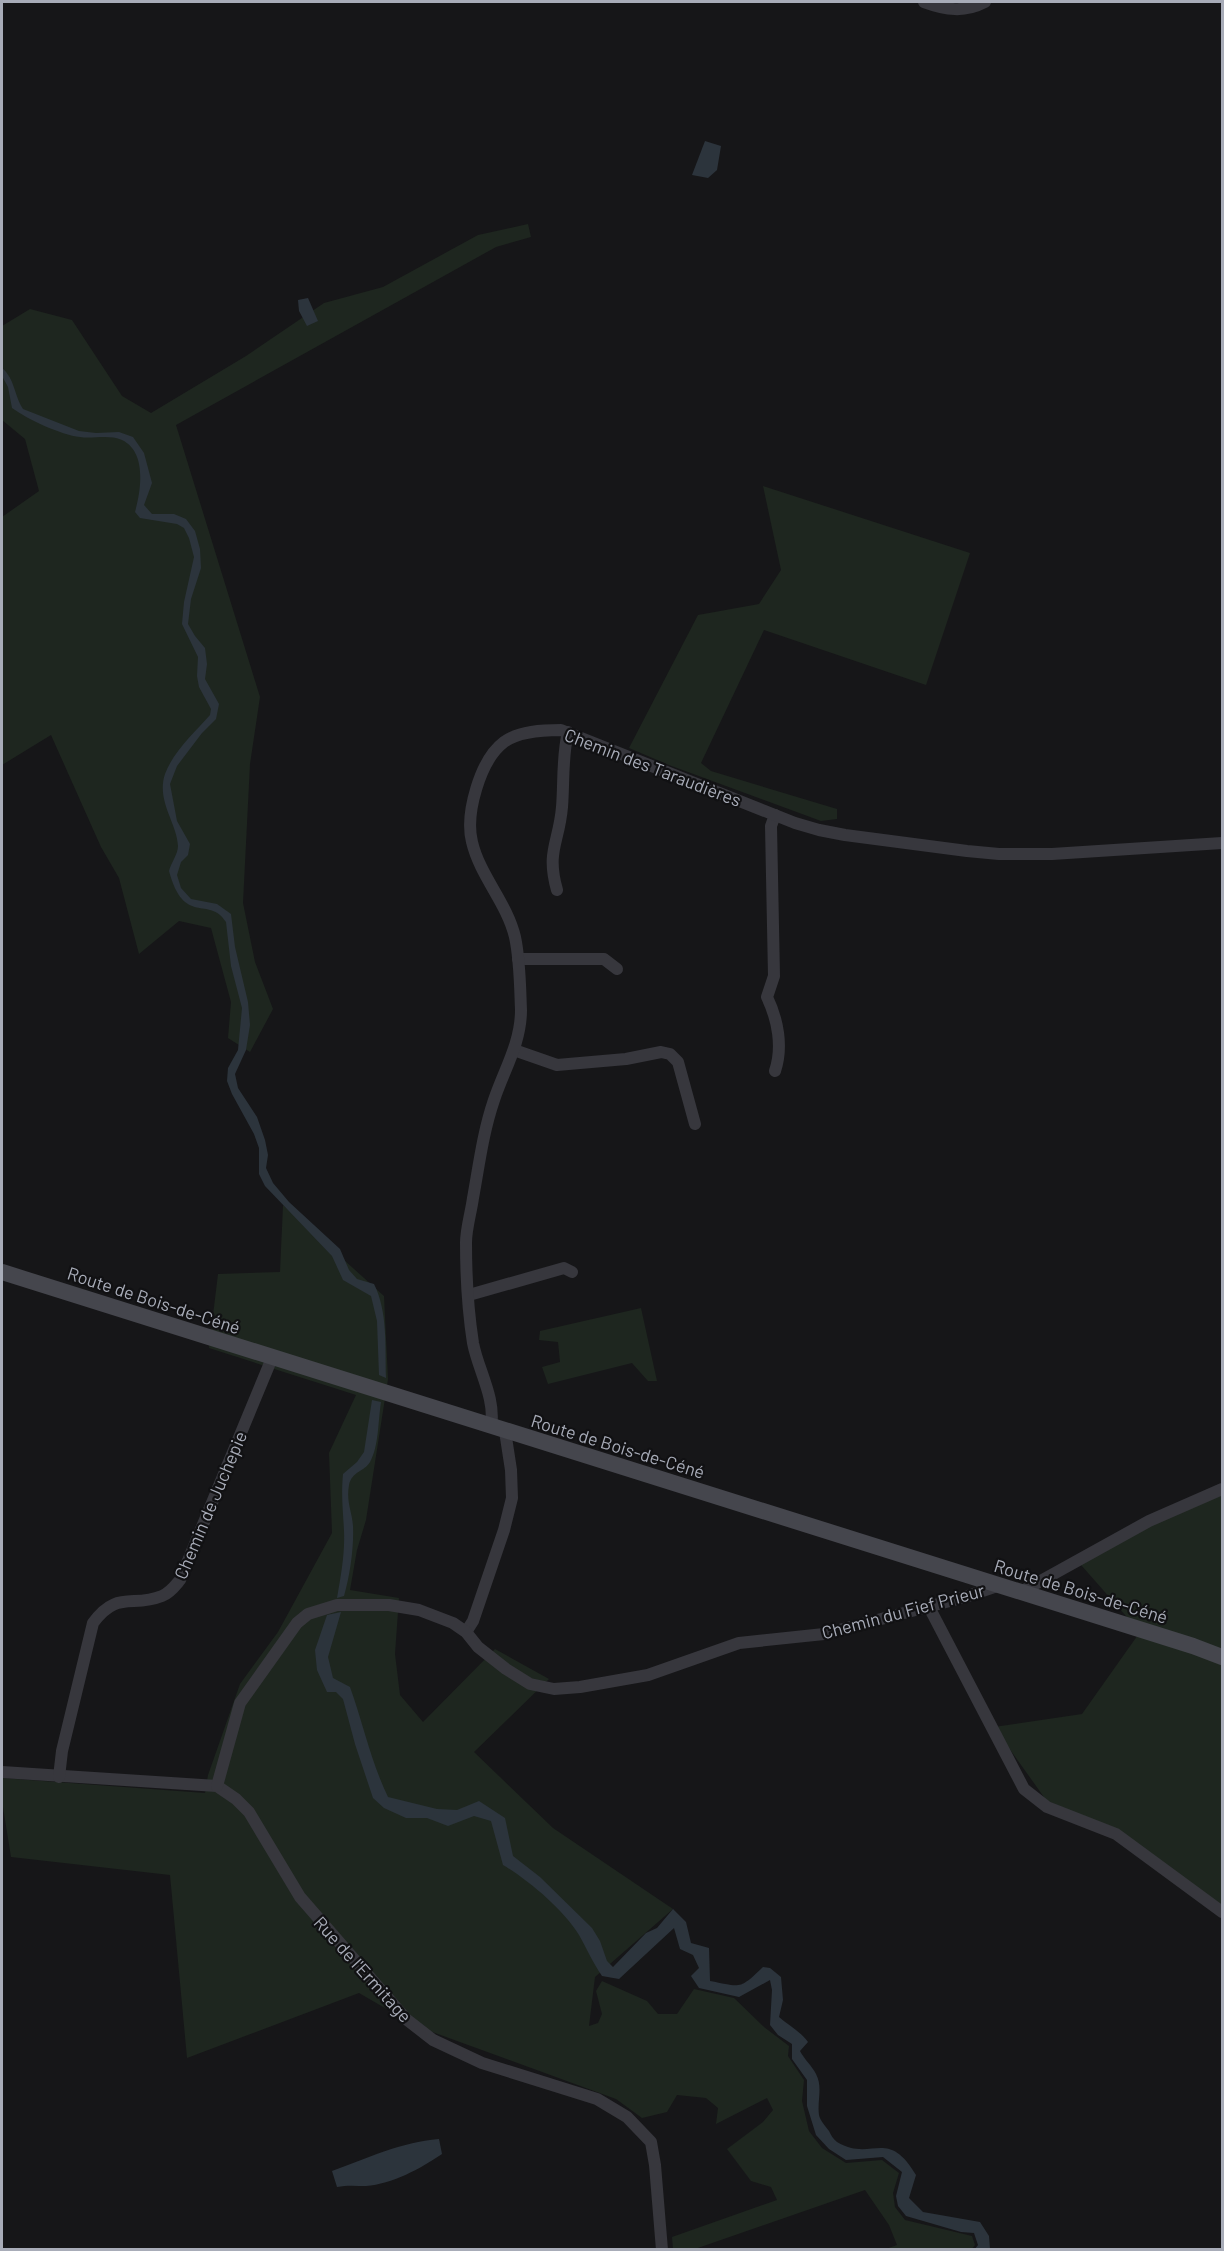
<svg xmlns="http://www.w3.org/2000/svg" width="1224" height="2251" viewBox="0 0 1224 2251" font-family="Barlow,sans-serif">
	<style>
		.green { fill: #1e261f }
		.water { fill: #2c343c }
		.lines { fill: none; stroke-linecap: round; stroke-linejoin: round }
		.street { stroke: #37373d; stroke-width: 12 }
		.secondary { stroke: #45464d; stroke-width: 16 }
		.labels { text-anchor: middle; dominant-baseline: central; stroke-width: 4.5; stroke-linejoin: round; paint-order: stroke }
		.street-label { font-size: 18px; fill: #a8acb8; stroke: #111113 }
	</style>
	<rect width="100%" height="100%" fill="#161618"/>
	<g class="green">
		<path d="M 528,224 L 531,237 L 496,247 L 176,425 L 260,697 L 250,764 L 243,903 L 255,962 L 273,1009 L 250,1052 L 228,1038 L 231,1002 L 211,928 L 179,921 L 139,954 L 119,878 L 101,847 L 51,735 L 2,765 L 2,517 L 39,491 L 25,439 L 2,420 L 2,326 L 30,309 L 72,320 L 122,396 L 151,413 L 246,356 L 324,303 L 383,287 L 478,235 Z"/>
		<path d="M 763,486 L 970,553 L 926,685 L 764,630 L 701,763 L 711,771 L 837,809 L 837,819 L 821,821 L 669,765 L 629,748 L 698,615 L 759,604 L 781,570 Z"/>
		<path d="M 283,1205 L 384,1296 L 388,1379 L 366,1520 L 357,1550 L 350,1590 L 399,1598 L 395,1654 L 400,1695 L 423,1722 L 495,1649 L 549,1679 L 474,1752 L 553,1828 L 673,1909 L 595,1977 L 589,2026 L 598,2023 L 602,2014 L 596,1991 L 602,1981 L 647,2001 L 658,2014 L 677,2014 L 694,1989 L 734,1998 L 764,2027 L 789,2046 L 788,2056 L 804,2080 L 802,2101 L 809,2131 L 822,2148 L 846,2163 L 882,2160 L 899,2173 L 893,2193 L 895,2207 L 905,2220 L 972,2236 L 975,2245 L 972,2249 L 886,2249 L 897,2245 L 889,2225 L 865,2190 L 695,2249 L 673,2249 L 672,2237 L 777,2200 L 771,2187 L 751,2181 L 727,2149 L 763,2122 L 773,2110 L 767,2098 L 716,2124 L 718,2108 L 706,2098 L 677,2095 L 667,2112 L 642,2118 L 616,2099 L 416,2026 L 359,1993 L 187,2058 L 170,1875 L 11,1857 L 2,1801 L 2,1778 L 205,1793 L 208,1775 L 240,1684 L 278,1632 L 332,1533 L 329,1453 L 356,1395 L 209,1348 L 218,1274 L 280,1272 Z"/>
		<path d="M 641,1308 L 657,1381 L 648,1381 L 632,1363 L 548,1384 L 542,1367 L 560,1362 L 558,1342 L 539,1340 L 540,1331 Z"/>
		<path d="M 1222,1485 L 1222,1916 L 1140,1845 L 1046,1800 L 994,1727 L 1082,1714 L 1140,1632 L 1074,1557 Z"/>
	</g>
	<g class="water">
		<path d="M 705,141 L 721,146 L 717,170 L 708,178 L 692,175 Z"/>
		<path d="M 308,298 L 318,321 L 307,326 L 299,311 L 298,300 Z"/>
		<path d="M 2,368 C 15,379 14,395 23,409 L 79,431 L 96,433 L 119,432 L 133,437 L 144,453 L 152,483 L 144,505 L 152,514 L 174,514 L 186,519 L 195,531 L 200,549 L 201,568 L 191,599 L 188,624 L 195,636 L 205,648 L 207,664 L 205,679 L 219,704 L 216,719 L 202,733 L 177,766 L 170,784 L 177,821 L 190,844 L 188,855 L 181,862 L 177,875 L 181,888 L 191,899 L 217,904 L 231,914 L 235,947 L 248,1002 L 250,1025 L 246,1050 L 235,1074 L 238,1088 L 257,1117 L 265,1140 L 268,1155 L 266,1168 L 273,1183 L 289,1202 L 340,1249 L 349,1270 L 357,1279 L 374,1284 C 388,1312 385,1347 386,1378 L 379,1375 L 377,1321 L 371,1296 L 343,1280 L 332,1256 L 265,1186 L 259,1174 L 259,1148 L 254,1134 L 232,1094 L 227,1081 L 228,1068 L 238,1050 L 242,1008 L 231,966 L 226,922 C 209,895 184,927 169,871 C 171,863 178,854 178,846 C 177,823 156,801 165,774 C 173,752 195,732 210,715 L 211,709 L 199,687 L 197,676 L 198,657 L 182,624 L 184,602 L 194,557 L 189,538 L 184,528 L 177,524 L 140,518 L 135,512 C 141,490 147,452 122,440 C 109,434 93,439 80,437 C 61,435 27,419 12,408 L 8,387 L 2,376 Z"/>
		<path d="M 372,1400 L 381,1402 C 378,1421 379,1446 370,1462 C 364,1472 352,1471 349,1485 C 346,1502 352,1511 353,1526 C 354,1548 350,1575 344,1596 L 337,1598 C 341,1576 345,1553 344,1531 C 343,1510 341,1496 343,1474 L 357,1462 L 364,1452 Z"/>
		<path d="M 341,1612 L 328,1657 L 333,1678 L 350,1687 C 363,1723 371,1762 388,1797 L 437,1809 L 457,1810 L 479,1801 L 505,1818 L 513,1856 L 540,1877 L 592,1928 L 600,1941 L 607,1961 L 613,1967 L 646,1933 L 657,1928 L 673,1909 L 686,1922 L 691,1943 L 709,1948 L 710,1981 C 742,1987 739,1990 763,1967 L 770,1968 L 781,1977 L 783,2000 L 779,2017 C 788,2025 801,2032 808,2042 L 800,2051 C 804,2059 812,2066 816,2074 C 823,2087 817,2101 819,2115 C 820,2120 825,2126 829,2131 C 831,2135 833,2139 837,2142 C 872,2163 887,2126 916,2175 L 909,2198 L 923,2212 L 980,2222 L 989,2236 L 990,2249 L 975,2249 L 978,2245 L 974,2233 L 961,2232 L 906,2216 L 898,2206 L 896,2196 L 902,2172 L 883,2157 L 846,2160 L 829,2149 L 816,2135 L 807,2106 L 807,2080 L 792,2059 L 792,2044 L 778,2035 L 770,2025 L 772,1990 L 770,1980 L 739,1997 L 699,1988 L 691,1976 L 699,1968 L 693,1955 L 680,1949 L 674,1928 L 619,1979 L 602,1976 C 593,1963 587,1949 579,1935 C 563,1909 528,1880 503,1865 L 491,1821 L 474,1816 L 448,1826 L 427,1818 L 406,1818 L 384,1808 L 373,1798 L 355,1744 L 343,1699 L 336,1692 L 327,1692 L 317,1670 L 315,1650 L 327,1615 Z"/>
		<path d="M 439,2139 L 442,2154 C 420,2169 392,2184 366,2186 C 356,2186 347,2185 337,2187 L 332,2171 C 368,2158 401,2142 439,2139 Z"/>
	</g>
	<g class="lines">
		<g class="street">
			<path d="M 924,2 C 946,10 964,13 985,2"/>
			<path d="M 775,815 L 771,826 L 774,976 L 767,997 C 778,1020 783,1047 775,1071"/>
			<path d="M 557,890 C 546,851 559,843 562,807 C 564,783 562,756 568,732"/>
			<path d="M 518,959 L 604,959 L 617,969"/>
			<path d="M 514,1050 L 557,1065 L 626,1059 L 661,1052 L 670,1054 L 678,1062 L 695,1124"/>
			<path d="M 469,1295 L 564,1268 L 572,1272"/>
			<path d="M 491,1427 C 496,1398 478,1370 473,1343 C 468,1311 466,1275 466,1243 C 466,1228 471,1213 473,1198 C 479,1165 483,1132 494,1100 C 504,1070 521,1043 521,1010 C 520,986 520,960 515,937 C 507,903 480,876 472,842 C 465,814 480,760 504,742 C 519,731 543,730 561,730 L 795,823 L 819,830 L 845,835 L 967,851 L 999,854 L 1052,854 L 1222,843"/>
			<path d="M 1019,1593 L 1149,1521 L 1222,1489"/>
			<path d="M 929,1607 L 1024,1789 L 1047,1807 L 1116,1834 L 1222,1912"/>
			<path d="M 466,1632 L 473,1621 L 504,1530 L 512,1498 L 511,1470 L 505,1431"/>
			<path d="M 2,1772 L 217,1786 L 236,1799 L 249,1812 L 300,1897 L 406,2019 L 433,2040 L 482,2063 L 597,2099 L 627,2117 L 651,2142 L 655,2165 L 662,2250"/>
			<path d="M 59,1777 L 62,1751 L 93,1623 C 117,1590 132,1608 162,1596 C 170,1593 175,1586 180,1580 L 272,1358"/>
			<path d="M 217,1786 L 240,1703 L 297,1623 L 308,1614 L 337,1605 L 389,1605 L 419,1610 L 453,1623 L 466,1632 L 478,1647 L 506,1669 L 530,1684 L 554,1689 L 580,1687 L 648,1675 L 739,1643 L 824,1634 L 965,1597 L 997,1586"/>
		</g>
		<path class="secondary" d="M 2,1272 L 1193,1646 L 1222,1657"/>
	</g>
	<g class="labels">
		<g class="street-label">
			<text transform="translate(653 767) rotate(21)">Chemin des Taraudières</text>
			<text transform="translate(154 1300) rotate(18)">Route de Bois-de-Céné</text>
			<text transform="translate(618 1446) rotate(17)">Route de Bois-de-Céné</text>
			<text transform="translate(210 1505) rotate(-67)">Chemin de Juchepie</text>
			<text transform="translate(1081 1591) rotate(17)">Route de Bois-de-Céné</text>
			<text transform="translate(903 1611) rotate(-15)">Chemin du Fief Prieur</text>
			<text transform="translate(363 1969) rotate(48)">Rue de l'Ermitage</text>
		</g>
	</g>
	<rect width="1224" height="2251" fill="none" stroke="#a8acb8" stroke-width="6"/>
</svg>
